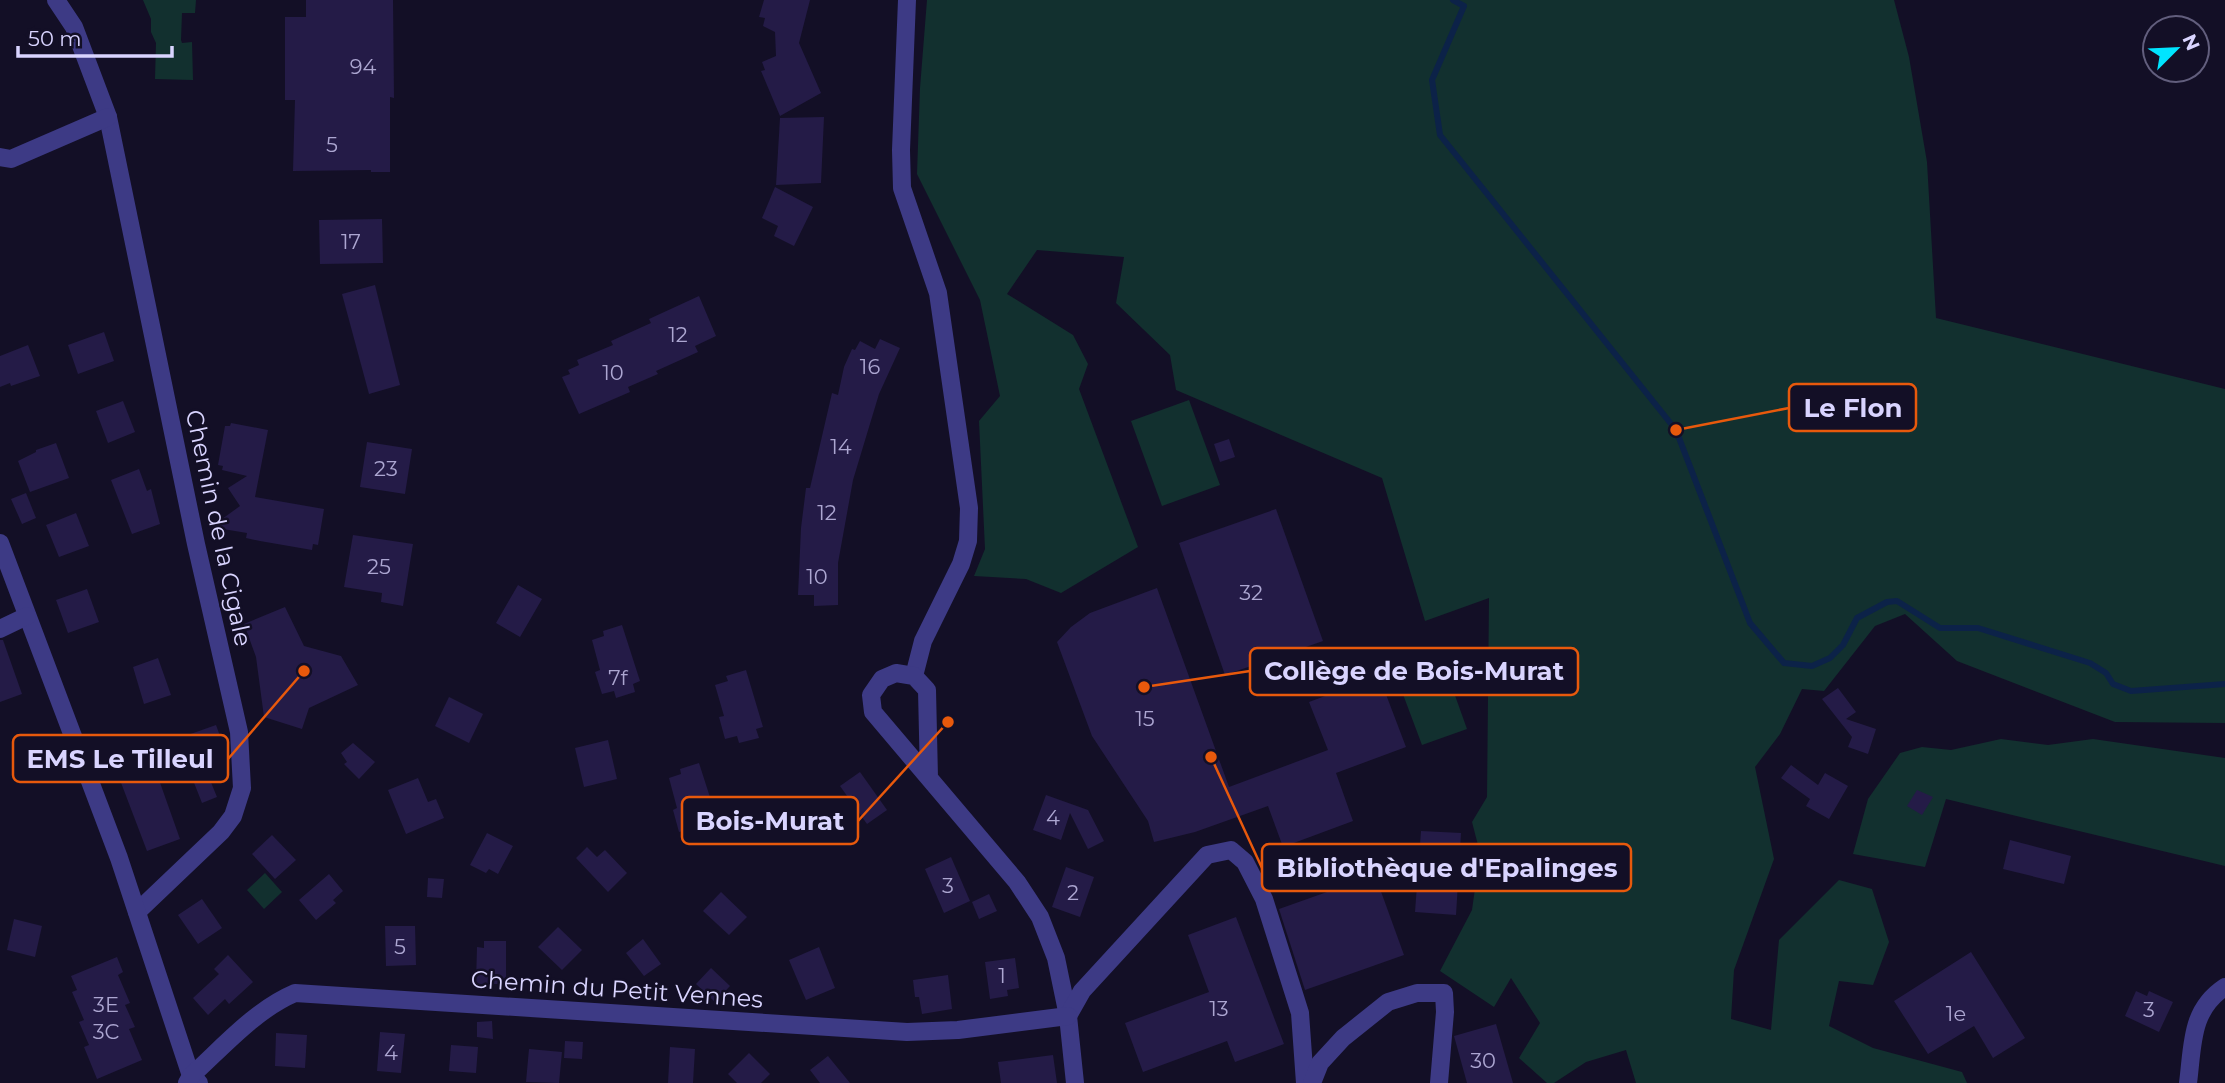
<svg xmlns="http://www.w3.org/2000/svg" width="2225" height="1083" viewBox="0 0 2225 1083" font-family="Montserrat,sans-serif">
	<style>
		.green { fill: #12302f }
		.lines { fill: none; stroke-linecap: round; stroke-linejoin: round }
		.stream { stroke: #0c2248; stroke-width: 6 }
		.building { fill: #241b47 }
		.minor { stroke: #3d3a85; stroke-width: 18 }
		.labels { text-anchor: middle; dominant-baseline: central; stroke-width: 5; stroke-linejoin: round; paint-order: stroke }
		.number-label { font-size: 21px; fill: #aca6d1 }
		.street-label { font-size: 24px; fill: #d9d4ff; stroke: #130f26 }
		.leader { fill: none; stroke: #e8590c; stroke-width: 2.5 }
		.callout-dot { fill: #e8590c; stroke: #130f26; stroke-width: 2.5 }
		.callout { fill: #130f26; stroke: #e8590c; stroke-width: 2.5 }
		.callout-label { font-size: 26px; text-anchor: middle; font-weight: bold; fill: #d9d4ff }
	</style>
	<rect width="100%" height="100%" fill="#130f26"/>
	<g class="green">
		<path d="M 143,0 L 196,0 L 195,13 L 182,13 L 181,40 L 182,43 L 192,42 L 193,80 L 155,79 L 156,43 L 151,32 L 151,19 Z"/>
		<path d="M 927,0 L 1894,0 L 1909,57 L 1927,162 L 1936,318 L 2225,389 L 2225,723 L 2115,722 L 1957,661 L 1905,614 L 1875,626 L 1824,691 L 1802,689 L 1780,734 L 1755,767 L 1774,859 L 1734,970 L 1731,1019 L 1771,1030 L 1779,940 L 1839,880 L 1872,889 L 1889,942 L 1873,985 L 1839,981 L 1829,1026 L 1873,1048 L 1962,1072 L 1967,1083 L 1636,1083 L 1626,1050 L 1586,1062 L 1554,1083 L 1547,1083 L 1519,1058 L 1540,1023 L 1511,978 L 1494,1007 L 1440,971 L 1472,910 L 1480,853 L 1472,822 L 1487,797 L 1489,598 L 1425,621 L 1382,478 L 1176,390 L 1170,355 L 1116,303 L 1124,257 L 1037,250 L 1007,294 L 1073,335 L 1088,364 L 1079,389 L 1138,547 L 1061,593 L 1026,579 L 974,576 L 985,549 L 979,421 L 1000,396 L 980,300 L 917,174 L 920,88 Z"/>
		<path d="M 1189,400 L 1220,485 L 1162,506 L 1131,421 Z"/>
		<path d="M 1438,648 L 1467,729 L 1422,745 L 1392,665 Z"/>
		<path d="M 2001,739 L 2048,745 L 2093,739 L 2225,758 L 2225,866 L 1946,799 L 1925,867 L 1853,854 L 1868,799 L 1900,753 L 1922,747 L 1951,750 Z"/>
		<path d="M 265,873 L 282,892 L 264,909 L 247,890 Z"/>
	</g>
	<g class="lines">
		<path class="stream" d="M 1453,0 L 1464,6 L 1432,80 L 1440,135 L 1676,430 L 1750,623 L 1784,663 L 1812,666 L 1830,658 L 1843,645 L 1857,618 L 1887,602 L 1897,601 L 1940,628 L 1978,628 L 2090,663 L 2106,673 L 2113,684 L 2131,691 L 2225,684"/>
	</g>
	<g class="building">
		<path d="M 306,0 L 393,0 L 394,98 L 390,97 L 390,172 L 371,172 L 371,170 L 293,171 L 295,100 L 285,100 L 285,17 L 306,17 Z"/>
		<path d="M 764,0 L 810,0 L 799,43 L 821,93 L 780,116 L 761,71 L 765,70 L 762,62 L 776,56 L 775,32 L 763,26 L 765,18 L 759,17 Z"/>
		<path d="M 824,117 L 821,183 L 776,185 L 780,118 Z"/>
		<path d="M 775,187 L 813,207 L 794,246 L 774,236 L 778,226 L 762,218 Z"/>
		<path d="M 382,219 L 383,263 L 320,264 L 319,220 Z"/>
		<path d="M 375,285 L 400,385 L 369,394 L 342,294 Z"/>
		<path d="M 699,296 L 716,336 L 695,346 L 698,352 L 656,371 L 658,374 L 628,387 L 630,392 L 579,414 L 562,377 L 570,374 L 568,370 L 579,365 L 577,360 L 613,345 L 611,341 L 651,323 L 649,319 Z"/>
		<path d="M 104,332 L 114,361 L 78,374 L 68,345 Z"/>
		<path d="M 880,339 L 900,348 L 879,394 L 853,480 L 838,563 L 838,605 L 814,606 L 814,595 L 798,595 L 801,528 L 806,488 L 810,488 L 832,393 L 838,395 L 844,367 L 852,349 L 855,350 L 860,341 L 875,349 Z"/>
		<path d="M 28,345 L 40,376 L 11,386 L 10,383 L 0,387 L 0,356 Z"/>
		<path d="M 123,401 L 135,432 L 108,443 L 96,411 Z"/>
		<path d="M 231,423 L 268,430 L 255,497 L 324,509 L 318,545 L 313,544 L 312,550 L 260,541 L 246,538 L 247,533 L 211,527 L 240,506 L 228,488 L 247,476 L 222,470 L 223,466 L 218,465 L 225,426 L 230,426 Z"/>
		<path d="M 1229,439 L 1235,457 L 1220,462 L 1214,444 Z"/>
		<path d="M 367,442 L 412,449 L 405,494 L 360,487 Z"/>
		<path d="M 56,443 L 69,478 L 30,492 L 18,461 L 36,452 L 36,450 Z"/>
		<path d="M 139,469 L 147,491 L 151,489 L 160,524 L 132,534 L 111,480 Z"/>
		<path d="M 26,493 L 36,518 L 22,524 L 11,499 Z"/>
		<path d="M 1276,509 L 1323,641 L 1225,675 L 1179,543 Z"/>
		<path d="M 76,513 L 89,546 L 59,557 L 46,525 Z"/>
		<path d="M 353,535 L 413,544 L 403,606 L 381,602 L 382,593 L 344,587 Z"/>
		<path d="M 518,585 L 542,599 L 520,637 L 496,623 Z"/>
		<path d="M 1157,588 L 1229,787 L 1328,750 L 1309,702 L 1379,676 L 1406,747 L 1336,773 L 1353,821 L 1283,847 L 1268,806 L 1195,832 L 1154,842 L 1148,821 L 1092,736 L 1057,642 L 1071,627 L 1090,613 Z"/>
		<path d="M 87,589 L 99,622 L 68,633 L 56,600 Z"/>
		<path d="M 285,607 L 304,646 L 341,656 L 358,685 L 309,708 L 302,729 L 264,717 L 256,657 L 244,624 Z"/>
		<path d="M 622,625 L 640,681 L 633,684 L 635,692 L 616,698 L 614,691 L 602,694 L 595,672 L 600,670 L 592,640 L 604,636 L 603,631 Z"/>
		<path d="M 0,640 L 3,640 L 22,694 L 0,702 Z"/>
		<path d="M 158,658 L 171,695 L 144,704 L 133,667 Z"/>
		<path d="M 746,670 L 763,727 L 756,729 L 759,738 L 739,743 L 737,736 L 725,739 L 719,717 L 724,716 L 715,685 L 728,681 L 726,676 Z"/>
		<path d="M 1838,688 L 1856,712 L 1846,719 L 1876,729 L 1868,754 L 1848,747 L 1852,737 L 1822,699 Z"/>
		<path d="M 449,697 L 483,714 L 469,743 L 435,726 Z"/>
		<path d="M 216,725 L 227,755 L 203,763 L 217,797 L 202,803 L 187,765 L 158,777 L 180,839 L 147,851 L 112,759 L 148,746 L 163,737 L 165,743 Z"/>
		<path d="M 38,734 L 44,749 L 18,760 L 12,744 Z"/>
		<path d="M 608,740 L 617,779 L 584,787 L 575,748 Z"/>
		<path d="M 353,743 L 375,762 L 359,779 L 344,764 L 347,762 L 341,753 Z"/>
		<path d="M 699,763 L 717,819 L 710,821 L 712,830 L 693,836 L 691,829 L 679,832 L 673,810 L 677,808 L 669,778 L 681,774 L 680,769 Z"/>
		<path d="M 1791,765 L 1818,785 L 1825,773 L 1848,786 L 1829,819 L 1806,806 L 1810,799 L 1781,778 Z"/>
		<path d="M 860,772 L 887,810 L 867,824 L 840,786 Z"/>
		<path d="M 418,778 L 428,802 L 436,799 L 444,818 L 406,834 L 388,790 Z"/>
		<path d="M 1917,790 L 1933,797 L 1922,815 L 1907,806 Z"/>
		<path d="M 1046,795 L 1088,810 L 1104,841 L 1088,849 L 1070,813 L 1061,840 L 1033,830 Z"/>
		<path d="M 1421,831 L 1461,833 L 1456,915 L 1415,912 Z"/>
		<path d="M 487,833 L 513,846 L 498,874 L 489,869 L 486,873 L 470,865 Z"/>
		<path d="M 272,835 L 296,860 L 275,879 L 252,854 Z"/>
		<path d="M 2010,840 L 2071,856 L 2064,884 L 2003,869 Z"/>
		<path d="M 587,847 L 597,857 L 605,850 L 627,873 L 608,892 L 576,858 Z"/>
		<path d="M 951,857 L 970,901 L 944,913 L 925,869 Z"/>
		<path d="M 1066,867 L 1094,877 L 1080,917 L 1052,907 Z"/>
		<path d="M 329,874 L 343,891 L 333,900 L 336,903 L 316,920 L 299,900 Z"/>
		<path d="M 1375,875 L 1404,955 L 1305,990 L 1279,909 Z"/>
		<path d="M 428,878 L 444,879 L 442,898 L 427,897 Z"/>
		<path d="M 721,892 L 747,917 L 729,935 L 703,911 Z"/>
		<path d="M 989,894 L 997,911 L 979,919 L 972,902 Z"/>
		<path d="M 202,899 L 222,928 L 198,944 L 178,915 Z"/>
		<path d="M 1236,917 L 1284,1044 L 1235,1062 L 1227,1041 L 1143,1072 L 1125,1023 L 1209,992 L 1188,935 Z"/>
		<path d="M 14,919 L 42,926 L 35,957 L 7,950 Z"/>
		<path d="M 385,926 L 415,926 L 416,965 L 386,966 Z"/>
		<path d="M 558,927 L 582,950 L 562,970 L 538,947 Z"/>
		<path d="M 643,939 L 661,964 L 644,976 L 626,953 Z"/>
		<path d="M 484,941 L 506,941 L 506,984 L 476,984 L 477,947 L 484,948 Z"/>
		<path d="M 819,947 L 835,988 L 806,1000 L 789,960 Z"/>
		<path d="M 1971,952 L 2025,1038 L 1993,1058 L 1974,1026 L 1928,1054 L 1894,1001 Z"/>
		<path d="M 228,955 L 253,982 L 229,1004 L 225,999 L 208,1015 L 193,998 L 219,974 L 214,969 Z"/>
		<path d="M 117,957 L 123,972 L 118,975 L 130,1003 L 125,1005 L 135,1027 L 129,1029 L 142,1060 L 97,1079 L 84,1047 L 89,1045 L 79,1022 L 84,1020 L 72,992 L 77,990 L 71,976 Z"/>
		<path d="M 1015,958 L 1019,988 L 1007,990 L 1008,996 L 990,999 L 985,962 Z"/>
		<path d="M 711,968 L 730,986 L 715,1002 L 696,984 Z"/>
		<path d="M 948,975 L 952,1009 L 922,1014 L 919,997 L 915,997 L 913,980 Z"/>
		<path d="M 2136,991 L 2147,996 L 2149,991 L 2173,1002 L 2159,1032 L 2125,1016 Z"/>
		<path d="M 492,1021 L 493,1039 L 477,1037 L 477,1022 Z"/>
		<path d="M 1496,1024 L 1513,1083 L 1467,1083 L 1454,1036 Z"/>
		<path d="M 380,1032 L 405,1034 L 401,1073 L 377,1071 Z"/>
		<path d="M 276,1033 L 307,1035 L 305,1068 L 275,1066 Z"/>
		<path d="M 565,1041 L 583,1042 L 582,1059 L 564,1058 Z"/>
		<path d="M 451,1045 L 478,1047 L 476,1073 L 449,1071 Z"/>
		<path d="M 670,1047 L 695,1049 L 693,1083 L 668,1083 Z"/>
		<path d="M 529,1049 L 562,1052 L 559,1083 L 526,1082 Z"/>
		<path d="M 749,1053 L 770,1074 L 761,1083 L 737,1083 L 728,1074 Z"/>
		<path d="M 1053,1055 L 1057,1083 L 1001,1083 L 998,1062 Z"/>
		<path d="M 828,1056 L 850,1083 L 820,1083 L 810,1070 Z"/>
	</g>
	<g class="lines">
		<g class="minor">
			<path d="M 56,0 L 74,27 L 108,117 L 196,544 L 239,732 L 242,788 L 233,816 L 221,832 L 137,912"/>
			<path d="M 907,0 L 901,150 L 902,188 L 938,293 L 969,508 L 968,541 L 961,564 L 923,641 L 914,676"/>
			<path d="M 0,157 L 11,159 L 108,117"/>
			<path d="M 0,543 L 119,858 L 191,1076 L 199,1083"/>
			<path d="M 0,629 L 27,616"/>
			<path d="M 929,778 L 927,690 L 914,676 L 896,673 L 882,679 L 871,695 L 873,712 L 1017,882 L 1040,917 L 1056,958 L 1068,1016 L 1075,1083"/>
			<path d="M 1068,1016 L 1082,991 L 1207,855 L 1231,850 L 1245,862 L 1264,899 L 1300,1013 L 1305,1083"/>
			<path d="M 187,1083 L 191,1076 C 223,1047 255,1010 295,993 L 907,1032 L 958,1030 L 1068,1016"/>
			<path d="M 1312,1083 L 1320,1063 L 1343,1038 L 1388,1002 L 1417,993 L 1444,993 L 1445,1012 L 1439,1083"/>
			<path d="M 2188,1083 C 2193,1045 2190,1010 2225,987"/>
		</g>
	</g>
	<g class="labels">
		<g class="number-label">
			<text x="363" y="66">94</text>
			<text x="332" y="144">5</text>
			<text x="351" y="241">17</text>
			<text x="678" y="334">12</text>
			<text x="870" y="366">16</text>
			<text x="613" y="372">10</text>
			<text x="841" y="446">14</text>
			<text x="386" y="468">23</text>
			<text x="827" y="512">12</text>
			<text x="379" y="566">25</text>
			<text x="817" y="576">10</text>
			<text x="1251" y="592">32</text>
			<text x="618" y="677">7f</text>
			<text x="1145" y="718">15</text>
			<text x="1053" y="817">4</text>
			<text x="948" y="885">3</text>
			<text x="1073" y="892">2</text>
			<text x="400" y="946">5</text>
			<text x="1002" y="975">1</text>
			<text x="106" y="1004">3E</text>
			<text x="1219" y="1008">13</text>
			<text x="2149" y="1009">3</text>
			<text x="1956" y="1013">1e</text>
			<text x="106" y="1031">3C</text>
			<text x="391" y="1052">4</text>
			<text x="1483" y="1060">30</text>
		</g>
		<g class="street-label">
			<text transform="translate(219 528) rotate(78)">Chemin de la Cigale</text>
			<text transform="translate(617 989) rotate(4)">Chemin du Petit Vennes</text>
		</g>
	</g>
	<path class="leader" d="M1676 430L1789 408M1144 687L1250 671M304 671L228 759M948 722L858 821M1211 757L1262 868"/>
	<g class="callout-dot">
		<circle cx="1676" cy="430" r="7"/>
		<circle cx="1144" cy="687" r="7"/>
		<circle cx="304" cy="671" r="7"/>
		<circle cx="948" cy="722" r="7"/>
		<circle cx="1211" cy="757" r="7"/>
	</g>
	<g class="callout">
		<rect x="1789" y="384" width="127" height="47" rx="7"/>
		<rect x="1250" y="648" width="328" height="47" rx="7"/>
		<rect x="13" y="735" width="215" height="47" rx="7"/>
		<rect x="682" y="797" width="176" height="47" rx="7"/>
		<rect x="1262" y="844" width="369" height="47" rx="7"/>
	</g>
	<g class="callout-label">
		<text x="1853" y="417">Le Flon</text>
		<text x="1414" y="680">Collège de Bois-Murat</text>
		<text x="120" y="768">EMS Le Tilleul</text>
		<text x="770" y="830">Bois-Murat</text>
		<text x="1447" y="877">Bibliothèque d'Epalinges</text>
	</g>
	<g transform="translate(2176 49) rotate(66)"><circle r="33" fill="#130f26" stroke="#625e7d" stroke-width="2"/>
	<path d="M0-5L12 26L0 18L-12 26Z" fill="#00e5ff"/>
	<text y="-10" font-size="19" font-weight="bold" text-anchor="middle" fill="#d9d4ff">N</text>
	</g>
	<path d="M18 46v10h154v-10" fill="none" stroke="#d9d4ff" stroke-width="3.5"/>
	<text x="28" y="46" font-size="21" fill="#d9d4ff" stroke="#130f26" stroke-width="5" paint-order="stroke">50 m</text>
</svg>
